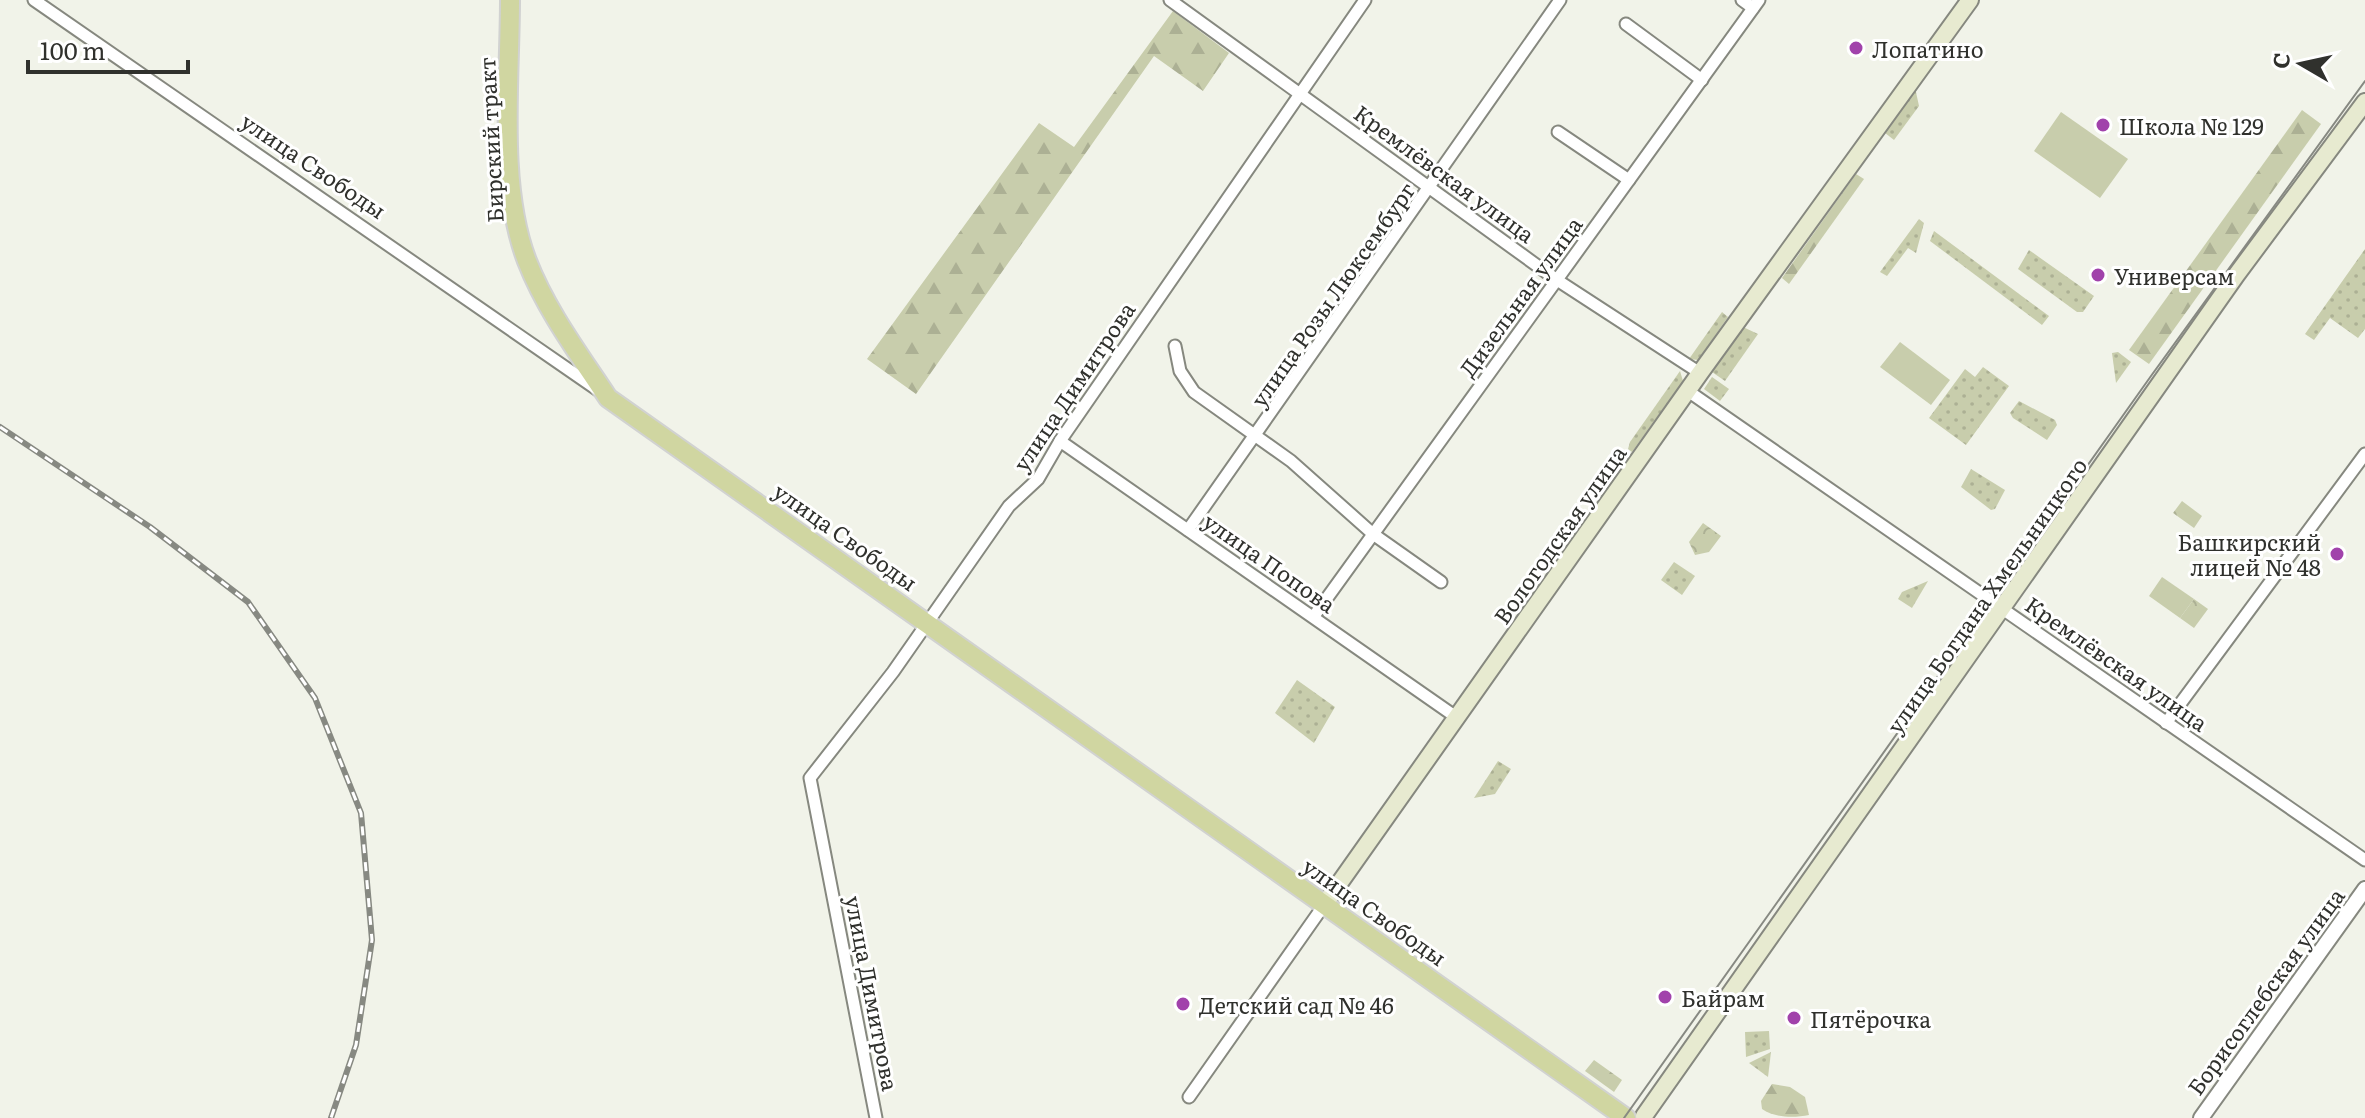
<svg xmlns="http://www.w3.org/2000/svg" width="2365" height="1118" viewBox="0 0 2365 1118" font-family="Literata,serif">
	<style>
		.grass { fill: url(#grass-dots) }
		.forest { fill: url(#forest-firs) }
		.park { fill: url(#park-crowns) }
		.garden { fill: #c8cdac }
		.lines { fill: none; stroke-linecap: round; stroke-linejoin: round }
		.minor-casing { stroke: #86887f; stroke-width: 15 }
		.tertiary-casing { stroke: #86887f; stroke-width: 18 }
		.secondary-casing { stroke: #86887f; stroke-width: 20 }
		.primary-casing { stroke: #d1d2d1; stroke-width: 22 }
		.minor { stroke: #fff; stroke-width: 11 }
		.tertiary { stroke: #fff; stroke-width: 14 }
		.secondary { stroke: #e7ead0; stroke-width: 16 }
		.primary { stroke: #d0d6a1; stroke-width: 18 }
		.tram { stroke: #878982; stroke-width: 2 }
		.rail-casing { stroke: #878982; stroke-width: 6 }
		.rail { stroke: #fff; stroke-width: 3; stroke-dasharray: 9; stroke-linecap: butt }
		.poi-dot { fill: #a142ab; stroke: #fff; stroke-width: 3 }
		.labels { text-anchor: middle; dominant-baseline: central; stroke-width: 6; stroke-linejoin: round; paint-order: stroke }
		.poi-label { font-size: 22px; fill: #30312d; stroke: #fff; text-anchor: start }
		.street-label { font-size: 22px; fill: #30312d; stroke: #fff }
	</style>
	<defs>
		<pattern id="grass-dots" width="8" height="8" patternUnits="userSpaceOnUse" patternTransform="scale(2)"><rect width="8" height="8" fill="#c8cdac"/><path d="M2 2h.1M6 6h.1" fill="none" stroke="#acb094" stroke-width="1.8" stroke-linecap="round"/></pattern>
		<pattern id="forest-firs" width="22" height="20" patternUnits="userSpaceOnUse" patternTransform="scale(2)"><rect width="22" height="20" fill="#c8cdac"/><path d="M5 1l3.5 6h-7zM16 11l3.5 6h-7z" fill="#acb094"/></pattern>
		<pattern id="park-crowns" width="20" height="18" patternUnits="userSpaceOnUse" patternTransform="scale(2)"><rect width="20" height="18" fill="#c8cdac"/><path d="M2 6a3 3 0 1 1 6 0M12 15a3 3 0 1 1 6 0" fill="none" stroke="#acb094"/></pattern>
	</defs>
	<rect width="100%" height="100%" fill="#f1f3e9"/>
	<g class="grass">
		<path d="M 1914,83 L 1919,106 L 1894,140 L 1880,129 Z"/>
		<path d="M 1919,219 L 1924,223 L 1916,253 L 1908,248 L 1887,276 L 1880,272 Z"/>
		<path d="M 1934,231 L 2049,316 L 2042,325 L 1930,241 Z"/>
		<path d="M 2365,249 L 2365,329 L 2358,338 L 2330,318 L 2314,340 L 2305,334 Z"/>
		<path d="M 2029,250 L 2094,296 L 2083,312 L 2077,312 L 2018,269 Z"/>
		<path d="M 1722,312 L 1728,317 L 1698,360 L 1689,359 Z"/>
		<path d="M 1743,327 L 1758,334 L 1725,381 L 1712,372 Z"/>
		<path d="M 2118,352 L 2131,362 L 2116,383 L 2112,353 Z"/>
		<path d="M 1983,367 L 2009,386 L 1966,445 L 1929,418 L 1965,369 L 1975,377 Z"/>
		<path d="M 1680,371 L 1683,381 L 1632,452 L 1628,449 L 1630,442 Z"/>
		<path d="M 1712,377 L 1729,389 L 1720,401 L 1704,389 Z"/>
		<path d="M 2019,401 L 2055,420 L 2057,425 L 2047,440 L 2013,418 L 2010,413 Z"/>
		<path d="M 1971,469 L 2005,490 L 1995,509 L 1991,510 L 1961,487 Z"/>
		<path d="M 1674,562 L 1695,576 L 1682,595 L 1661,580 Z"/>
		<path d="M 1928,581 L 1912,608 L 1898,599 L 1902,592 Z"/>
		<path d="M 1297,680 L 1335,707 L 1314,743 L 1275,713 Z"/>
		<path d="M 1498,761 L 1511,769 L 1495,794 L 1474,798 Z"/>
		<path d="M 1769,1031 L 1770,1049 L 1746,1057 L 1745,1032 Z"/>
		<path d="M 1771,1052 L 1768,1077 L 1749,1063 Z"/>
	</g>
	<g class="forest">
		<path d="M 1173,11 L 1229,53 L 1203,91 L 1154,56 L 916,394 L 867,359 L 1039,123 L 1074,147 Z"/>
		<path d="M 2302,110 L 2321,124 L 2149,364 L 2129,350 Z"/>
		<path d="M 1856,174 L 1864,179 L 1789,284 L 1782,278 Z"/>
		<path d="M 1594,1060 L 1622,1080 L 1614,1092 L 1585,1071 Z"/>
		<path d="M 1772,1084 L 1790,1087 L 1805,1097 L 1809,1115 C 1794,1118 1775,1118 1762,1109 L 1761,1101 Z"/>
	</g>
	<g class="park">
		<path d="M 2182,501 L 2202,516 L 2194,528 L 2173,513 Z"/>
		<path d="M 1703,523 L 1721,536 L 1709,552 L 1695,555 L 1689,542 Z"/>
		<path d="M 2194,599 L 2208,609 L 2194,628 L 2180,618 Z"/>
	</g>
	<g class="garden">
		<path d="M 2061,112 L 2128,159 L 2100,198 L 2034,151 Z"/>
		<path d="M 1900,342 L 1950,380 L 1931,405 L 1880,367 Z"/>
		<path d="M 2162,577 L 2194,599 L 2180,618 L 2149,596 Z"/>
	</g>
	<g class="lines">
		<defs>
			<g id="minor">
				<path d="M 34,0 L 598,390"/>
				<path d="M 1170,0 L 1557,280 L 1700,373"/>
				<path d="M 1742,0 L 1753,8"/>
				<path d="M 1626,24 L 1702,80"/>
				<path d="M 1558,132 L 1629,180"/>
				<path d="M 1175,346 L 1180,371 L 1194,392 L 1291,461 L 1373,534 L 1441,582"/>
				<path d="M 1688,391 L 2365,860"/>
				<path d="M 1060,441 L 1456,717"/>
				<path d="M 1188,530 L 1560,0"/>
				<path d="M 1314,616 L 1759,0"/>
				<path d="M 2166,723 L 2365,454"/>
				<path d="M 1189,1097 L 1324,905"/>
				<path d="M 876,1118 L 810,778 L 893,672 L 1009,506 L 1038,479 L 1060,441 L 1365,0"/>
			</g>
			<path id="tertiary" d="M 2201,1118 L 2365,889"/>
			<g id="secondary">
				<path d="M 1324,905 L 1700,373 L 1970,0"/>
				<path d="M 1644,1116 L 2237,274 L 2365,102"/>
			</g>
			<path id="primary" d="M 510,0 C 510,80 498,186 527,261 C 546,310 579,354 608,398 L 1626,1118"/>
		</defs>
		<use href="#minor" class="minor-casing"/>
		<use href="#tertiary" class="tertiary-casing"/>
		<use href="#secondary" class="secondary-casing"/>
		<use href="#primary" class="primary-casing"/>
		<use href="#minor" class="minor"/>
		<use href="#tertiary" class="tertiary"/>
		<use href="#secondary" class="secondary"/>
		<use href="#primary" class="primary"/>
		<path class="tram" d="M 1624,1118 L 2151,376 L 2365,81"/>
		<defs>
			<path id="rail" d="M 0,427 L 150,527 L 248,602 L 315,698 L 361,813 L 372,940 L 356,1045 L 331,1118"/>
		</defs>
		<use href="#rail" class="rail-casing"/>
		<use href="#rail" class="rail"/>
	</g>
	<g class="poi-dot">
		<circle cx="1856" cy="48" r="8"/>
		<circle cx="2103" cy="125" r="8"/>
		<circle cx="2098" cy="275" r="8"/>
		<circle cx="2337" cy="554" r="8"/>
		<circle cx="1665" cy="997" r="8"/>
		<circle cx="1183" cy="1004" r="8"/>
		<circle cx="1794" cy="1018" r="8"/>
	</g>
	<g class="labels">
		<g class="poi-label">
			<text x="1872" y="48">Лопатино</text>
			<text x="2119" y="125">Школа № 129</text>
			<text x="2114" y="275">Универсам</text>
			<text x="2321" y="541" text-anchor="end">Башкирский<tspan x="2321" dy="25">лицей № 48</tspan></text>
			<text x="1681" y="997">Байрам</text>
			<text x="1199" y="1004">Детский сад № 46</text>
			<text x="1810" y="1018">Пятёрочка</text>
		</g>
		<g class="street-label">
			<text transform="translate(490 140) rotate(-93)">Бирский тракт</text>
			<text transform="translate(314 165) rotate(34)">улица Свободы</text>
			<text transform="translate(1445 173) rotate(36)">Кремлёвская улица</text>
			<text transform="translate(1332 294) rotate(-55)">улица Розы Люксембург</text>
			<text transform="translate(1520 296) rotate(-54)">Дизельная улица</text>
			<text transform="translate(1073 386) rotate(-56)">улица Димитрова</text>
			<text transform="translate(1559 534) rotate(-55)">Вологодская улица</text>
			<text transform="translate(846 536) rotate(35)">улица Свободы</text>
			<text transform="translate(1270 562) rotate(35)">улица Попова</text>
			<text transform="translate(1986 595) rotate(-55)">улица Богдана Хмельницкого</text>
			<text transform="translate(2117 663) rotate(35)">Кремлёвская улица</text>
			<text transform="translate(1375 911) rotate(35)">улица Свободы</text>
			<text transform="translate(2265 991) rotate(-54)">Борисоглебская улица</text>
			<text transform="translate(873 993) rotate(79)">улица Димитрова</text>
		</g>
	</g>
	<g transform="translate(2301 64) rotate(279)" stroke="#ffffff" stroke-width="6" paint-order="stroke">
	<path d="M0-6L14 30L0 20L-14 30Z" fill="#30312d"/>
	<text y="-12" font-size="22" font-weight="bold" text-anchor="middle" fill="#30312d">С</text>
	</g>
	<path d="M28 60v12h160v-12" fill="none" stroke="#30312d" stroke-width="4"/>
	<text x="40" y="60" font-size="24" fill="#30312d" stroke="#ffffff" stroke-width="6" paint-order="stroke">100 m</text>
</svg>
